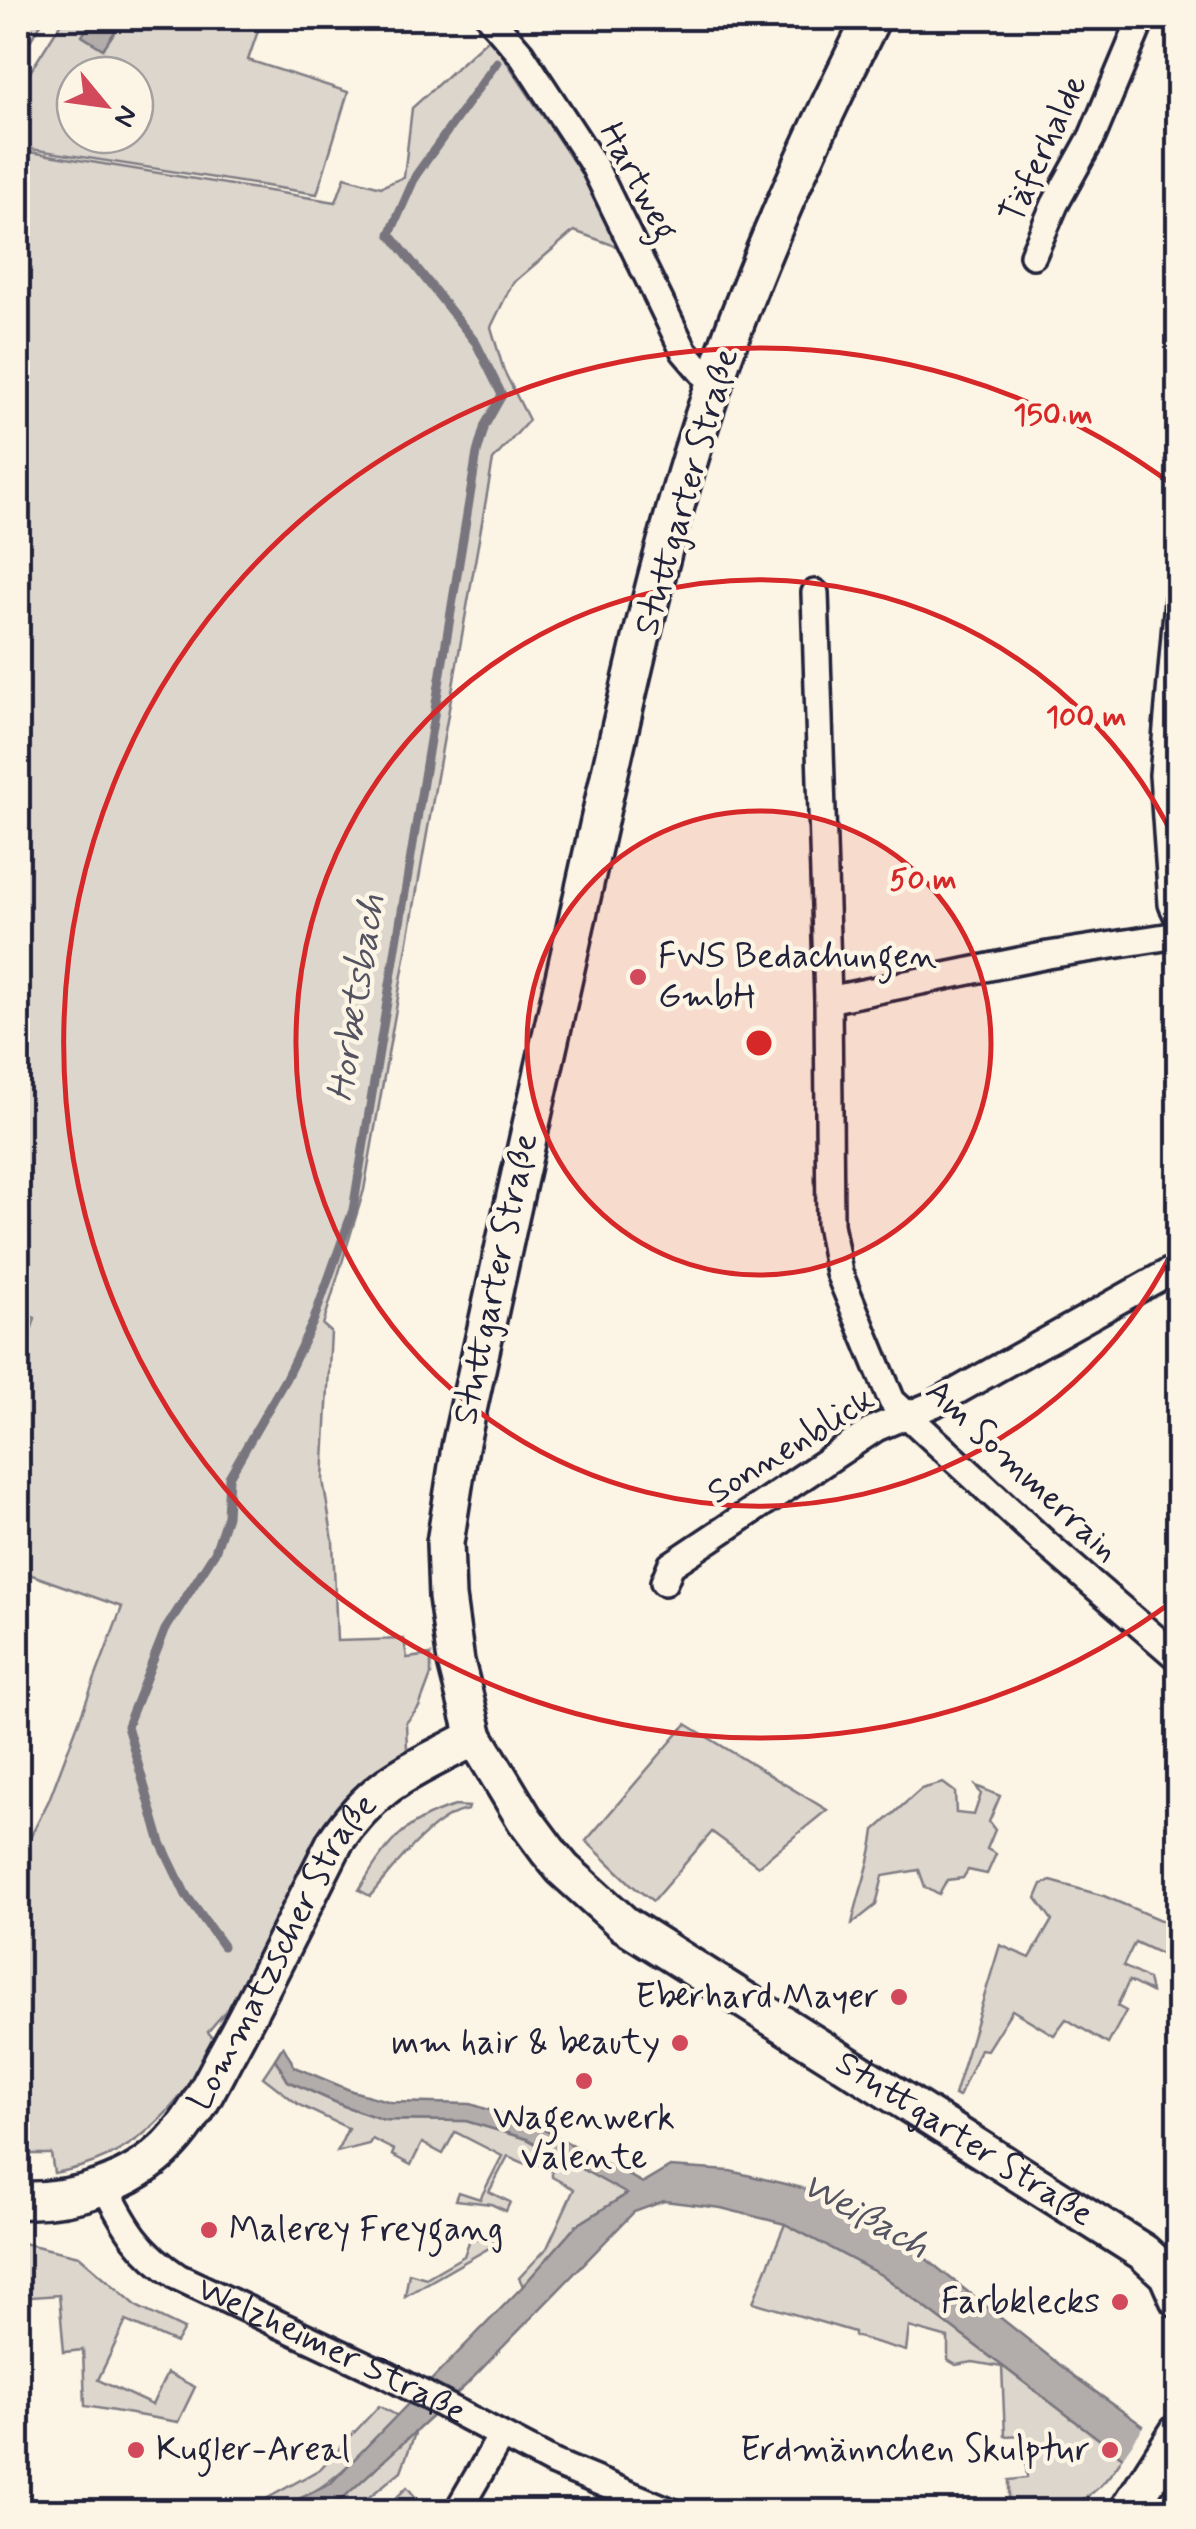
<svg xmlns="http://www.w3.org/2000/svg" width="1196" height="2529" viewBox="0 0 1196 2529" font-family="Mynerve,sans-serif">
	<style>
		.green { fill: #dcd6cc; stroke: #7f7c84; stroke-width: 2.5; fill-rule: evenodd }
		.water { fill: #b2adab; stroke: #78757e; stroke-width: 2.5 }
		.pier { fill: #fcf5e5 }
		.lines { fill: none; stroke-linecap: round; stroke-linejoin: round }
		.stream { stroke: #78757e; stroke-width: 9 }
		.street-casing { stroke: #22223b; stroke-width: 32 }
		.secondary-casing { stroke: #22223b; stroke-width: 42 }
		.street { stroke: #fcf5e5; stroke-width: 25 }
		.secondary { stroke: #fcf5e5; stroke-width: 35 }
		.ring { fill: none; stroke: #d62828; stroke-width: 5 }
		.poi-dot { fill: #d1495b; stroke: #fcf5e5; stroke-width: 4 }
		.labels { text-anchor: middle; dominant-baseline: central; stroke-width: 9; stroke-linejoin: round; paint-order: stroke }
		.street-label { font-size: 35px; fill: #22223b; stroke: #fcf5e5 }
		.poi-label { font-size: 35px; fill: #22223b; stroke: #fcf5e5; text-anchor: end }
		.water-label { font-size: 38px; font-style: italic; fill: #545362; stroke: #fcf5e5 }
		.centre { fill: #d62828; stroke: #fcf5e5; stroke-width: 5 }
		.ring-label { font-size: 30px; text-anchor: middle; font-weight: bold; fill: #d62828; stroke: #fcf5e5; stroke-width: 9; stroke-linejoin: round; paint-order: stroke }
	</style>
	<rect width="100%" height="100%" fill="#fcf5e5"/>
	<filter id="ink" filterUnits="userSpaceOnUse"><feTurbulence type="fractalNoise" baseFrequency=".01" numOctaves="2"/><feDisplacementMap in="SourceGraphic" scale="20" xChannelSelector="R" yChannelSelector="G"/><feConvolveMatrix kernelMatrix="1 2 1 2 8 2 1 2 1" color-interpolation-filters="sRGB"/></filter>
	<g filter="url(#ink)">
		<g class="green">
			<path d="M 18,18 L 45,18 L 18,59 Z"/>
			<path d="M 64,18 L 294,18 L 293,21 L 281,18 L 278,28 L 261,22 L 248,60 L 348,92 L 317,194 L 18,147 L 18,91 ZM 75,75 L 135,75 L 135,135 L 75,135 Z"/>
			<path d="M 490,37 L 581,173 L 621,248 L 574,231 L 512,284 L 491,327 L 504,371 L 529,420 L 493,460 L 364,1190 L 323,1325 L 331,1332 L 323,1480 L 333,1541 L 337,1641 L 404,1639 L 407,1658 L 431,1655 L 431,1675 L 419,1707 L 406,1723 L 407,1750 C 316,1800 295,1916 238,1996 C 229,2009 217,2020 208,2032 L 217,2043 C 174,2111 137,2159 54,2173 L 51,2154 L 18,2154 L 18,1874 L 27,1859 L 26,1846 L 49,1800 L 122,1607 L 18,1570 L 18,1372 L 35,1318 L 18,1311 L 18,150 L 336,202 L 345,177 L 381,187 L 404,177 L 412,108 Z"/>
			<path d="M 686,1724 L 827,1810 L 758,1866 L 712,1832 L 653,1901 L 634,1887 L 586,1841 Z"/>
			<path d="M 943,1783 L 955,1792 L 956,1813 L 974,1815 L 981,1794 L 976,1786 L 1000,1796 L 989,1822 L 995,1830 L 987,1849 L 996,1854 L 987,1874 L 968,1870 L 963,1878 L 947,1880 L 939,1895 L 925,1887 L 919,1870 L 883,1876 L 876,1905 L 852,1924 C 859,1890 871,1865 875,1830 L 921,1789 Z"/>
			<path d="M 455,1806 L 469,1807 L 468,1810 C 433,1814 392,1870 370,1896 L 359,1890 C 386,1845 401,1822 455,1806 Z"/>
			<path d="M 1051,1881 L 1104,1896 L 1172,1925 L 1161,1954 L 1135,1942 L 1123,1966 L 1148,1979 L 1151,1992 L 1129,1981 L 1117,2006 L 1126,2011 L 1108,2044 L 1066,2019 L 1054,2035 L 1012,2010 L 987,2050 L 980,2049 L 959,2097 L 954,2095 L 1000,1945 L 1030,1958 L 1052,1920 L 1036,1898 L 1042,1884 Z"/>
			<path d="M 275,2059 L 288,2081 L 344,2106 L 385,2120 L 466,2121 L 527,2139 L 628,2193 L 576,2226 L 523,2286 L 519,2278 L 547,2248 L 574,2189 L 552,2177 L 552,2171 L 529,2160 L 526,2164 L 508,2156 L 489,2192 L 510,2202 L 506,2211 L 491,2204 L 456,2200 L 459,2192 L 480,2199 L 502,2156 L 455,2132 L 443,2154 L 422,2143 L 411,2165 L 392,2155 L 394,2150 L 372,2139 L 369,2144 L 337,2152 L 348,2128 L 299,2105 L 263,2077 Z"/>
			<path d="M 785,2224 L 885,2277 L 1123,2457 C 1090,2507 1067,2511 1009,2511 L 1009,2480 L 1027,2478 L 1024,2435 L 1005,2436 L 1002,2367 L 973,2362 L 956,2365 L 948,2360 L 948,2338 L 909,2327 L 906,2351 L 854,2336 L 854,2332 L 753,2302 Z"/>
			<path d="M 490,2238 L 496,2244 L 405,2296 L 409,2273 L 426,2278 L 464,2256 L 470,2239 Z"/>
			<path d="M 18,2242 L 79,2256 L 138,2307 L 184,2329 L 176,2343 L 126,2321 L 98,2380 L 152,2405 L 167,2373 L 195,2387 L 178,2422 L 85,2406 L 83,2350 L 64,2352 L 59,2295 L 18,2298 Z"/>
			<path d="M 379,2406 L 398,2416 C 351,2462 314,2511 243,2512 L 320,2469 Z"/>
			<path d="M 417,2428 L 401,2471 L 352,2511 L 317,2512 L 341,2500 Z"/>
			<path d="M 407,2487 L 427,2511 L 383,2511 Z"/>
		</g>
		<g class="water">
			<path d="M 93,18 L 124,18 L 103,49 L 82,36 Z"/>
			<path d="M 283,2046 L 295,2067 L 352,2091 L 391,2102 L 471,2104 L 535,2125 L 643,2183 L 670,2167 L 730,2171 L 802,2188 L 905,2242 L 1079,2380 L 1178,2451 L 1178,2499 L 885,2277 L 785,2224 L 721,2208 L 664,2201 L 634,2212 L 464,2387 L 341,2500 L 317,2511 L 272,2512 L 330,2484 L 523,2286 L 576,2226 L 627,2194 L 527,2139 L 466,2121 L 384,2120 L 344,2106 L 288,2081 L 275,2059 Z"/>
		</g>
		<path class="pier" d="M 1147,2422 L 1178,2444 L 1178,2504 L 1120,2461 Z"/>
		<g class="lines">
			<path class="stream" d="M 223,1946 L 186,1895 L 161,1843 L 127,1726 L 165,1630 L 215,1552 L 227,1516 L 229,1477 L 286,1378 L 313,1322 L 353,1210 L 477,453 L 485,425 L 502,395 L 476,343 L 390,234 L 416,175 L 497,62"/>
			<defs>
				<g id="street">
					<path d="M 490,18 L 521,54 L 593,164 L 684,351 L 714,386"/>
					<path d="M 1033,255 L 1055,204 L 1092,137 L 1142,18"/>
					<path d="M 815,593 L 828,1000 L 830,1224 L 839,1273 L 892,1401 L 1044,1542 L 1178,1658"/>
					<path d="M 1178,600 L 1163,775 L 1172,904 L 1178,917"/>
					<path d="M 828,1000 L 1048,955 L 1178,935"/>
					<path d="M 664,1582 L 671,1565 L 876,1428 L 934,1404 L 1178,1267"/>
					<path id="s1" d="M 105,2187 C 126,2228 139,2251 178,2277 L 387,2375 L 554,2463 L 672,2512"/>
					<path d="M 457,2512 L 501,2436"/>
				</g>
				<g id="secondary">
					<path id="s2" d="M 872,18 C 812,137 757,258 714,384 C 660,541 625,705 589,866 C 545,1060 502,1253 460,1447 L 445,1543 L 447,1597 L 456,1662 L 475,1737 L 525,1820 L 548,1851 L 563,1869 L 624,1924 L 1143,2252 L 1167,2274 L 1178,2299"/>
					<path id="s3" d="M 18,2200 C 73,2202 132,2184 170,2144 C 195,2118 210,2084 227,2053 C 265,1984 299,1913 335,1842 C 377,1780 412,1771 475,1737"/>
					<path d="M 1127,2512 L 1178,2432"/>
				</g>
			</defs>
			<use href="#street" class="street-casing"/>
			<use href="#secondary" class="secondary-casing"/>
			<use href="#street" class="street"/>
			<use href="#secondary" class="secondary"/>
		</g>
	</g>
	<circle cx="759" cy="1043" r="232" fill="#d62828" fill-opacity=".12"/>
	<g class="ring">
		<circle cx="759" cy="1043" r="232"/>
		<path d="M1177 1242A463 463 0 1 1 1177 844"/>
		<path d="M1177 1598A695 695 0 1 1 1177 488"/>
	</g>
	<g class="poi-dot">
		<circle cx="638" cy="977" r="10"/>
		<circle cx="899" cy="1997" r="10"/>
		<circle cx="680" cy="2043" r="10"/>
		<circle cx="584" cy="2081" r="10"/>
		<circle cx="209" cy="2230" r="10"/>
		<circle cx="1120" cy="2302" r="10"/>
		<circle cx="136" cy="2450" r="10"/>
		<circle cx="1110" cy="2450" r="10"/>
	</g>
	<g class="labels">
		<g class="street-label">
			<text transform="translate(1044 149) rotate(-65)">Täferhalde</text>
			<text transform="translate(638 182) rotate(62)">Hartweg</text>
			<text transform="translate(687 492) rotate(-74)">Stuttgarter Straße</text>
			<text transform="translate(496 1279) rotate(-78)">Stuttgarter Straße</text>
			<text transform="translate(791 1446) rotate(-32)">Sonnenblick</text>
			<text transform="translate(1022 1471) rotate(43)">Am Sommerrain</text>
			<text stroke="none"><textPath href="#s3" startOffset="390">Lommatzscher Straße</textPath></text>
			<text stroke="none"><textPath href="#s2" startOffset="2430">Stuttgarter Straße</textPath></text>
			<text stroke="none"><textPath href="#s1" startOffset="288">Welzheimer Straße</textPath></text>
		</g>
		<g class="poi-label">
			<text x="658" y="957" text-anchor="start">FWS Bedachungen<tspan x="658" dy="40">GmbH</tspan></text>
			<text x="879" y="1997">Eberhard Mayer</text>
			<text x="660" y="2043">mm hair &amp; beauty</text>
			<text x="584" y="2118" text-anchor="middle">Wagenwerk<tspan x="584" dy="40">Valente</tspan></text>
			<text x="229" y="2230" text-anchor="start">Malerey Freygang</text>
			<text x="1100" y="2302">Farbklecks</text>
			<text x="156" y="2450" text-anchor="start">Kugler-Areal</text>
			<text x="1090" y="2450">Erdmännchen Skulptur</text>
		</g>
		<g class="water-label">
			<text transform="translate(357 998) rotate(-81)">Horbetsbach</text>
			<text transform="translate(865 2216) rotate(29)">Weißach</text>
		</g>
	</g>
	<circle cx="759" cy="1043" r="15" class="centre"/>
	<g class="ring-label">
		<text x="1053" y="424">150 m</text>
		<text x="1086" y="726">100 m</text>
		<text x="923" y="889">50 m</text>
	</g>
	<rect width="1196" height="2529" fill="none" stroke="#fcf5e5" stroke-width="60"/>
	<rect x="30" y="30" width="1136" height="2469" fill="none" stroke="#22223b" stroke-width="4" filter="url(#ink)"/>
	<g transform="translate(105 105) rotate(119)"><circle r="48" fill="#fcf5e5" stroke="#a5a1a1" stroke-width="2.5"/>
	<path d="M0-8L18 38L0 25L-18 38Z" fill="#d1495b"/>
	<text y="-15" font-size="28" font-weight="bold" text-anchor="middle" fill="#22223b">N</text>
	</g>
</svg>
